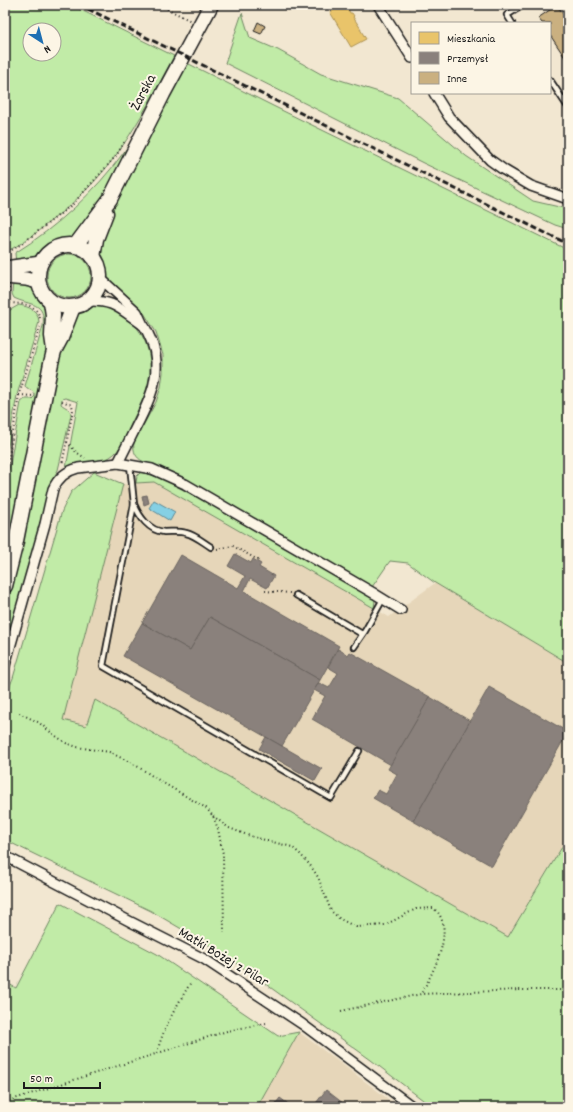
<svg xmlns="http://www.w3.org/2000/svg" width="573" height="1112" viewBox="0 0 573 1112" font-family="Dekko,sans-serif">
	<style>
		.built { fill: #e6d6b9 }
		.green { fill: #c1eba7; stroke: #6e8462; fill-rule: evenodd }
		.water { fill: #85d0e4; stroke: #5b8894 }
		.homes { fill: #e9c46a; stroke: #ac9253 }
		.industry { fill: #8a817c; stroke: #69635f }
		.building { fill: #cab080; stroke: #1c1c1c }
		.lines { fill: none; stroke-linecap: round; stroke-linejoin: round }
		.lane-casing { stroke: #1c1c1c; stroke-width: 8 }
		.street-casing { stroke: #1c1c1c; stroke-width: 12 }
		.secondary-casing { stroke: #1c1c1c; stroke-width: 16 }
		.primary-casing { stroke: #1c1c1c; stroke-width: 17 }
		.path { stroke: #1c1c1c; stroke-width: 2; stroke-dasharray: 1 3; stroke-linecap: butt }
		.lane { stroke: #fcf5e5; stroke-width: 4.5 }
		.street { stroke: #fcf5e5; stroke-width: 9 }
		.secondary { stroke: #fcf5e5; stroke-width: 13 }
		.primary { stroke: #fcf5e5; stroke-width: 14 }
		.rail { stroke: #1c1c1c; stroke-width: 3; stroke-dasharray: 6 3; stroke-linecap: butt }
		.labels { text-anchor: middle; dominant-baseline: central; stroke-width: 4; stroke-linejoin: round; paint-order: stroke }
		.street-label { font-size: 15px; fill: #1c1c1c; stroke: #fcf5e5 }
	</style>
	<rect width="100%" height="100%" fill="#f2e7d1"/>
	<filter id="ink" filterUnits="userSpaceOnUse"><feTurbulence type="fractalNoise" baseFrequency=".025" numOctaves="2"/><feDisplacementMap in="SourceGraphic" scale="8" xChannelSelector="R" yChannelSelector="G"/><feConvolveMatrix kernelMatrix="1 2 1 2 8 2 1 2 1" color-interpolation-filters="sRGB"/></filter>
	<g filter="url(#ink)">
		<g class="built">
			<path d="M 154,482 L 389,617 L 435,583 L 568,663 L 568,837 L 508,937 L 95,700 L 86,726 L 62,720 L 123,484 Z"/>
			<path d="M 299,1032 L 399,1107 L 257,1107 Z"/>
		</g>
		<g class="green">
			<path d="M 5,5 L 71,5 L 174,56 C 157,88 140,121 119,151 C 100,178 75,203 48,223 C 35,234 21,245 5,252 ZM 30,30 L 54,30 L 54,54 L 30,54 Z"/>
			<path d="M 242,13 L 250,38 L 278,50 L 321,74 L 398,98 L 466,156 L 533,201 L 568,209 L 568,229 L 555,225 L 423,163 L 225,63 Z"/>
			<path d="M 187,63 L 275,107 L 568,250 L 568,663 L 435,583 L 408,563 L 390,561 L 372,587 L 179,476 C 174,474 169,471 164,469 C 150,463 131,463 134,442 L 156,402 L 161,387 L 163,373 L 163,355 L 156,332 L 144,313 L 129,298 L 115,288 L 108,282 L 100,257 L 102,235 L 120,192 Z"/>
			<path d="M 140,126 L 103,200 L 71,241 L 61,242 L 51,246 L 38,258 L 16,264 L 15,253 C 57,227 95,192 124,152 C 130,144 135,135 140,126 Z"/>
			<circle cx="69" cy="276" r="22"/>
			<path d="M 13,281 L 33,287 L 46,303 L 48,339 L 43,374 L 5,560 L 5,473 L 9,470 L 21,402 L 25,399 L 32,399 L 35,396 C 34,391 31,390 27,389 L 25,386 L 43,326 C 46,301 30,306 14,298 L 12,294 Z"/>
			<path d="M 19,305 C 30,307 38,310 39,322 L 17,395 L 5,463 L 5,313 Z"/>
			<path d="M 92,305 C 130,305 156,342 149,379 C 146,395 138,409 131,424 C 126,435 121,451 110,457 C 101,463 85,462 74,465 C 71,465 69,467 66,468 L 78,402 L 65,398 L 62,399 L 61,404 C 65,408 71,408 71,415 L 58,470 L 50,484 L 43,512 L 5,653 L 5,610 L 17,561 L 60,353 L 73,315 L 81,309 Z"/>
			<path d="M 94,472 L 123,484 L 63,720 L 86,726 L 95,700 L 508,937 L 568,837 L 568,1107 L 432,1107 L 371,1060 L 224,954 L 151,911 L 5,840 L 5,698 L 13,678 L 62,511 L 71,492 Z"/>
			<path d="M 141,472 L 158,477 L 167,481 L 211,505 L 375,600 L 374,608 L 154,482 L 136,483 L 137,476 Z"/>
			<path d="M 60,903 L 157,954 L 278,1036 L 299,1032 L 257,1107 L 5,1107 L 5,982 L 16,988 Z"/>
		</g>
		<path class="water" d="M 154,500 L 175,512 L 170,521 L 149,508 Z"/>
		<path class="homes" d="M 343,5 L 346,5 L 350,13 L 352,13 L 354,16 L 353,17 L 361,29 L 360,29 L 366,39 L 351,47 L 330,12 Z"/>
		<g class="industry">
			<path d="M 147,495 L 149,503 L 144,505 L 142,496 Z"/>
			<path d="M 235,554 L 251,563 L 253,559 L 261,564 L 259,567 L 274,576 L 267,588 L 250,579 L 244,591 L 339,646 L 320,680 L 210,617 L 190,650 L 142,623 L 181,555 L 238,588 L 245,576 L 228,566 Z"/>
			<path d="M 210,617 L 320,680 L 282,746 L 123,656 L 142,623 L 190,650 Z"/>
			<path d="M 338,649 L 348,655 L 350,652 L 430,697 L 391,765 L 312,719 L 325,696 L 314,690 L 319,683 L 329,688 L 338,673 L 328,667 Z"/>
			<path d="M 489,687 L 568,732 L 492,866 L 413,821 Z"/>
			<path d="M 430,697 L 470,721 L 413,821 L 373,798 L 378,790 L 386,794 L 397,774 L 388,769 Z"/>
			<path d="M 266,737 L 322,769 L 315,781 L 259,749 Z"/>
			<path d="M 326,1090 L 348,1107 L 313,1107 Z"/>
			<path d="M 280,1098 L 291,1106 L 290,1107 L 273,1107 Z"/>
		</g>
		<g class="building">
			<path d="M 557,5 L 568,21 L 568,62 L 550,35 L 550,23 L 542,23 L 538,18 Z"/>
			<path d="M 258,22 L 265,26 L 261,34 L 254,31 Z"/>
		</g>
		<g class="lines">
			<defs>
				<g id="lane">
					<path d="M 512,23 L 507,15 L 523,5"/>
					<path d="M 550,80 L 568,107"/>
					<path d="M 130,465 L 134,504 L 103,666 L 331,798 L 359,751"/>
					<path d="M 134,504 C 139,516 149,531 164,532 C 172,532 179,531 186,533 C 195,535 203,542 211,547"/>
					<path d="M 296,595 L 362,634"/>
					<path d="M 354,647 L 365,631 L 383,599"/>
				</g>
				<g id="street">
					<path d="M 378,5 L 412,58"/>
					<path d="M 434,93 L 449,117 L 490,160 L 504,170 L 531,186 L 568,199"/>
					<path d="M 100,278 L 137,312 L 143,325"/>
					<path d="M 87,301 C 108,300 116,305 132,317 C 136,320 141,323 144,326 C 147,330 149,336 151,340 C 164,371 150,400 136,427 C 130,439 124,451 118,463"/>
					<path d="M 5,665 L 45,524 L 53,489 C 58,478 66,471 78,468 L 118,463 L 152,469 L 185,484 L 375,594 L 401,610"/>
					<path d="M 5,856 L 131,922 L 204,959 L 302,1024 L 413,1107"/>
				</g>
				<g id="secondary">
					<path d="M 5,268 L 41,263"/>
					<path d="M 5,277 L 26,279 L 38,282"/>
				</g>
				<g id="primary">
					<circle cx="69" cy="276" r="31"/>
					<path d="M 75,246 L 110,199 L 163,94 L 211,5"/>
					<path d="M 93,257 L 96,239 L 106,213"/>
					<path d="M 51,302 L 53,315 L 52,336 L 54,350"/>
					<path d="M 5,586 L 15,546 L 51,363 L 54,351 L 61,338 L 73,307"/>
				</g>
			</defs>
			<use href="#lane" class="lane-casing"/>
			<use href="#street" class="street-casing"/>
			<use href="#secondary" class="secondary-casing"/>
			<use href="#primary" class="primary-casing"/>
			<g class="path">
				<path d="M 160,5 L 191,21"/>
				<path d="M 5,254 L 23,243 L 73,204 L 116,156 L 125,141"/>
				<path d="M 9,288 L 8,302 L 9,303 C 22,304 36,303 40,318"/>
				<path d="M 5,308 L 9,303"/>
				<path d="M 19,395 L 33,396"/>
				<path d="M 62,401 L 72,405 L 73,410 L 62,465"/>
				<path d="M 67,442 L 76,452 L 85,458"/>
				<path d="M 5,470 L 7,469 L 19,395 L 40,327"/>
				<path d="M 217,549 L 233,546 L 258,560 L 257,561"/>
				<path d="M 265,591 L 290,593"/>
				<path d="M 19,713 L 38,722 L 53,734 L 66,743 L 77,747 L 109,752 L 132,763 L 165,784 L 206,808 L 213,816 L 218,829 L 223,854 L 224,932"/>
				<path d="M 213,816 L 229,828 L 250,836 L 292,847 L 300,854 L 310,865 L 318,877 L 331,911 L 340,919 L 356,927 L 385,925 L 416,909 L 433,908 C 435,910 438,912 439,914 C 453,936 432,974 421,994"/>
				<path d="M 341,1011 L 421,994 L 520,990 L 568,990"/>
				<path d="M 157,1053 C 163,1027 178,1004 191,982"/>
				<path d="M 5,1102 L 227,1031 L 266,1023"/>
			</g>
			<use href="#lane" class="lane"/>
			<use href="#street" class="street"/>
			<use href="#secondary" class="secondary"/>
			<use href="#primary" class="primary"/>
			<path class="rail" d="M 80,5 L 568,244"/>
		</g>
	</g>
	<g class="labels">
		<g class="street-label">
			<text transform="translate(144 93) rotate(-62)">Żarska</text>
			<text transform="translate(223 958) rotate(31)">Matki Bożej z Pilar</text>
		</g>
	</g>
	<rect width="573" height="1112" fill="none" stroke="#fcf5e5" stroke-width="20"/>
	<rect x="10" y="10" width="553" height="1092" fill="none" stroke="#1c1c1c" stroke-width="1.5" filter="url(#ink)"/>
	<rect x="411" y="22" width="140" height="72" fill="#fcf5e5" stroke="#a29e95"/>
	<rect x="419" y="32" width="20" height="12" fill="#e9c46a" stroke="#a29e95"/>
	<text x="447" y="42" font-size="12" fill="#1c1c1c">Mieszkania</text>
	<rect x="419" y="52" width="20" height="12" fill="#8a817c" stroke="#a29e95"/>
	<text x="447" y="62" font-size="12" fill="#1c1c1c">Przemysł</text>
	<rect x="419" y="72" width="20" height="12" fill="#cab080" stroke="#a29e95"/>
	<text x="447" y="82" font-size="12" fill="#1c1c1c">Inne</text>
	<g transform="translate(42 42) rotate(144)"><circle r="19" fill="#fcf5e5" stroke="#a29e95"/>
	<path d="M0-3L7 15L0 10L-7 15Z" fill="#1f6fb2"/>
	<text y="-6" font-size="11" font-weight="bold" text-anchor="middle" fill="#1c1c1c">N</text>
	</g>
	<path d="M24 1082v6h76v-6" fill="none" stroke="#1c1c1c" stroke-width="2"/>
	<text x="30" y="1082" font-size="12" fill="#1c1c1c" stroke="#fcf5e5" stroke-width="3" paint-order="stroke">50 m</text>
</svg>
